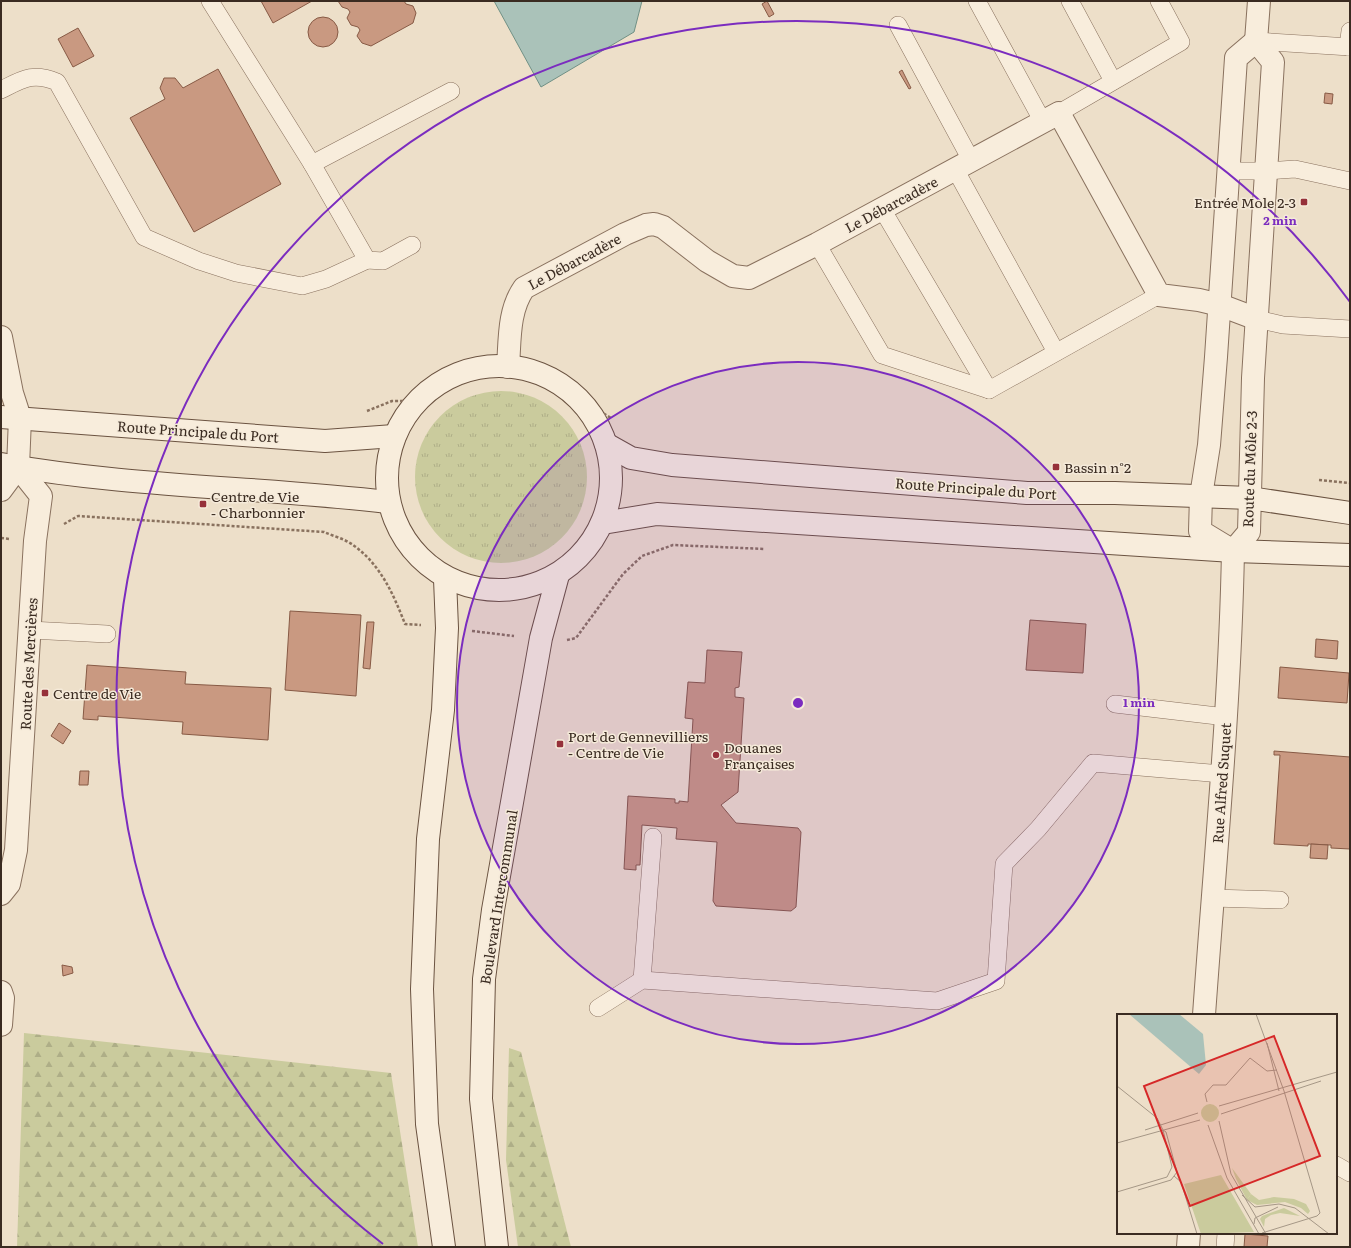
<svg xmlns="http://www.w3.org/2000/svg" width="1351" height="1248" viewBox="0 0 1351 1248" font-family="Literata,serif">
	<style>
		.grass { fill: url(#grass-tufts) }
		.forest { fill: url(#forest-firs) }
		.water { fill: #aac2b9; stroke: #709085 }
		.building { fill: #c99981; stroke: #875a45 }
		.lines { fill: none; stroke-linecap: round; stroke-linejoin: round }
		.service-casing { stroke: #89715e; stroke-width: 18 }
		.minor-casing { stroke: #89715e; stroke-width: 24 }
		.secondary-casing { stroke: #6b5341; stroke-width: 24 }
		.path { stroke: #89715e; stroke-width: 2.5; stroke-dasharray: 3 2; stroke-linecap: butt }
		.service { stroke: #f8eddc; stroke-width: 17 }
		.minor { stroke: #f8eddc; stroke-width: 22 }
		.secondary { stroke: #f8eddc; stroke-width: 22 }
		.ring { fill: none; stroke: #7b2cbf; stroke-width: 2 }
		.poi-dot { fill: #96313a; stroke: #f5ead9; stroke-width: 1.5 }
		.labels { text-anchor: middle; dominant-baseline: central; stroke-width: 3; stroke-linejoin: round; paint-order: stroke }
		.poi-label { font-size: 14px; fill: #3a2b21; stroke: #f5ead9; text-anchor: start }
		.street-label { font-size: 14px; fill: #3a2b21; stroke: #f5ead9 }
		.inset-road { fill: none; stroke: #a59786; stroke-width: 1 }
		.view { fill: #d62828; fill-opacity: 0.15; stroke: #d62828; stroke-width: 2 }
		.inset-edge { fill: none; stroke: #3a2b21; stroke-width: 2 }
		.centre { fill: #7b2cbf; stroke: #f5ead9; stroke-width: 2 }
		.ring-label { font-size: 12px; text-anchor: middle; font-weight: bold; fill: #7b2cbf; stroke: #f5ead9; stroke-width: 3; stroke-linejoin: round; paint-order: stroke }
	</style>
	<defs>
		<pattern id="grass-tufts" width="24" height="20" patternUnits="userSpaceOnUse"><rect width="24" height="20" fill="#cacb9d"/><path d="M3 7l-1-3M5 7V3M7 7l1-3M15 17l-1-3M17 17v-4M19 17l1-3" fill="none" stroke="#aeae87"/></pattern>
		<pattern id="forest-firs" width="22" height="20" patternUnits="userSpaceOnUse"><rect width="22" height="20" fill="#cacb9d"/><path d="M5 1l3.5 6h-7zM16 11l3.5 6h-7z" fill="#aeae87"/></pattern>
	</defs>
	<rect width="100%" height="100%" fill="#eddfc9"/>
	<circle class="grass" cx="501" cy="477" r="86"/>
	<g class="forest">
		<path d="M 24,1033 L 391,1073 L 418,1247 L 17,1247 Z"/>
		<path d="M 509,1048 L 521,1052 L 571,1247 L 518,1247 L 506,1160 Z"/>
	</g>
	<path class="water" d="M 494,1 L 642,1 L 634,32 L 541,87 Z"/>
	<g class="building">
		<path d="M 261,1 L 312,1 L 273,23 Z"/>
		<path d="M 338,1 L 404,1 L 406,4 L 413,6 L 416,13 L 413,23 L 371,46 L 362,43 L 357,36 L 360,30 L 358,27 L 351,25 L 347,18 L 350,12 L 348,9 L 342,7 Z"/>
		<path d="M 767,1 L 774,14 L 769,17 L 762,4 Z"/>
		<circle cx="323" cy="32" r="15"/>
		<path d="M 78,28 L 94,56 L 73,67 L 58,39 Z"/>
		<path d="M 218,69 L 281,184 L 194,232 L 130,118 L 165,99 L 160,88 L 164,78 L 175,78 L 183,88 Z"/>
		<path d="M 902,70 L 911,88 L 909,89 L 899,72 Z"/>
		<path d="M 1325,93 L 1333,94 L 1332,104 L 1324,103 Z"/>
		<path d="M 290,611 L 361,615 L 356,696 L 285,690 Z"/>
		<path d="M 1030,620 L 1086,624 L 1083,673 L 1026,670 Z"/>
		<path d="M 367,622 L 374,622 L 370,669 L 363,668 Z"/>
		<path d="M 1316,639 L 1338,641 L 1337,659 L 1315,657 Z"/>
		<path d="M 707,650 L 742,652 L 739,687 L 735,688 L 735,697 L 744,698 L 738,792 L 721,805 L 736,823 L 798,828 L 801,832 L 796,907 L 791,911 L 716,906 L 713,901 L 717,842 L 676,839 L 677,828 L 642,825 L 640,865 L 636,865 L 636,870 L 624,869 L 628,796 L 675,799 L 675,803 L 679,803 L 679,801 L 688,802 L 693,719 L 685,718 L 688,682 L 705,683 Z"/>
		<path d="M 87,665 L 186,672 L 185,684 L 271,688 L 268,740 L 182,734 L 183,722 L 98,716 L 98,720 L 83,719 Z"/>
		<path d="M 1280,667 L 1349,673 L 1347,703 L 1278,698 Z"/>
		<path d="M 59,723 L 71,731 L 63,744 L 51,736 Z"/>
		<path d="M 1274,751 L 1350,757 L 1350,849 L 1331,848 L 1331,845 L 1308,844 L 1308,846 L 1274,844 L 1280,755 L 1274,755 Z"/>
		<path d="M 80,771 L 89,771 L 88,785 L 79,785 Z"/>
		<path d="M 1311,844 L 1328,845 L 1327,859 L 1310,858 Z"/>
		<path d="M 62,965 L 72,967 L 73,973 L 63,976 Z"/>
		<path d="M 1245,1234 L 1268,1236 L 1267,1247 L 1244,1247 Z"/>
	</g>
	<g class="lines">
		<defs>
			<g id="service">
				<path d="M 210,1 L 312,164 L 367,260 L 383,261 L 412,245"/>
				<path d="M 977,1 L 1043,122"/>
				<path d="M 1070,1 L 1113,81"/>
				<path d="M 898,25 L 971,160"/>
				<path d="M 1256,41 L 1350,47"/>
				<path d="M 1348,47 L 1350,31"/>
				<path d="M 1,90 C 23,79 33,72 57,82 L 144,237 L 199,261 L 236,273 L 302,286 L 326,279 L 367,260"/>
				<path d="M 1059,113 L 1181,42 L 1159,1"/>
				<path d="M 312,164 L 451,91"/>
				<path d="M 955,169 L 1056,352"/>
				<path d="M 1229,171 L 1267,171 L 1295,169 L 1350,181"/>
				<path d="M 882,209 L 989,390"/>
				<path d="M 817,244 L 882,355 L 989,390 L 1159,295"/>
				<path d="M 1257,319 L 1283,325 L 1350,329"/>
				<path d="M 30,630 L 107,634"/>
				<path d="M 1115,704 L 1226,717"/>
				<path d="M 1212,898 L 1280,900"/>
				<path d="M 642,980 L 653,837"/>
				<path d="M 598,1008 L 642,980 L 937,1001 L 996,981 L 1004,864 L 1038,829 L 1093,763 L 1222,774"/>
				<path d="M 1336,1165 L 1350,1173"/>
				<path d="M 1225,1247 L 1226,1233"/>
			</g>
			<g id="minor">
				<path d="M 1,337 L 12,393 L 20,418 L 18,467"/>
				<path d="M 508,367 C 510,340 508,311 524,288 L 625,234 L 646,225 L 654,224 L 663,227 L 707,261 L 733,276 L 749,278 L 817,244 L 1059,113 L 1159,295 L 1199,300 L 1220,305 L 1257,319"/>
				<path d="M 1,490 L 18,467"/>
				<path d="M 1233,551 L 1249,532 L 1253,378 L 1273,62 L 1256,41 L 1259,1"/>
				<path d="M 1233,551 L 1200,531 L 1201,496 L 1209,445 L 1216,357 L 1236,58 L 1256,41"/>
				<path d="M 1,894 L 9,884 L 16,850 L 35,541 L 41,496 L 18,467"/>
				<path d="M 1,992 L 3,998 L 1,1025"/>
				<path d="M 1204,1015 C 1215,860 1230,706 1233,551"/>
				<path d="M 1188,1247 L 1189,1233"/>
			</g>
			<g id="secondary">
				<circle cx="499" cy="478" r="112"/>
				<path d="M 1,417 L 325,441 L 394,436"/>
				<path d="M 606,444 L 631,458 L 672,465 L 1027,493 L 1115,493 L 1250,498 L 1350,513"/>
				<path d="M 1,464 C 129,487 260,487 388,502"/>
				<path d="M 603,523 L 657,514 L 1233,551 L 1350,555"/>
				<path d="M 444,1247 L 427,1124 L 422,989 L 428,839 L 443,710 L 447,628 L 445,579"/>
				<path d="M 497,1247 L 481,1099 L 484,979 L 493,910 L 541,638 L 558,575"/>
			</g>
		</defs>
		<use href="#service" class="service-casing"/>
		<use href="#minor" class="minor-casing"/>
		<use href="#secondary" class="secondary-casing"/>
		<g class="path">
			<path d="M 578,398 L 611,418"/>
			<path d="M 367,411 L 392,401 L 417,401"/>
			<path d="M 1319,480 L 1350,483"/>
			<path d="M 64,524 L 78,516 L 324,532 C 333,536 345,539 353,545 C 380,564 393,593 405,624 L 421,625"/>
			<path d="M 1,538 L 10,539"/>
			<path d="M 472,631 L 514,636"/>
			<path d="M 567,640 L 576,638 L 623,574 L 642,556 L 673,545 L 765,549"/>
		</g>
		<use href="#service" class="service"/>
		<use href="#minor" class="minor"/>
		<use href="#secondary" class="secondary"/>
	</g>
	<circle cx="798" cy="703" r="341" fill="#7b2cbf" fill-opacity=".12"/>
	<g class="ring">
		<circle cx="798" cy="703" r="341"/>
		<path d="M383 1244A682 682 0 1 1 1350 302"/>
	</g>
	<g class="poi-dot">
		<rect x="1300" y="198" width="8" height="8" rx="2"/>
		<rect x="1052" y="463" width="8" height="8" rx="2"/>
		<rect x="199" y="500" width="8" height="8" rx="2"/>
		<rect x="41" y="689" width="8" height="8" rx="2"/>
		<rect x="556" y="740" width="8" height="8" rx="2"/>
		<circle cx="716" cy="755" r="4"/>
	</g>
	<g class="labels">
		<g class="poi-label">
			<text x="1296" y="202" text-anchor="end">Entrée Mole 2-3</text>
			<text x="1064" y="467">Bassin n°2</text>
			<text x="211" y="496">Centre de Vie<tspan x="211" dy="16">- Charbonnier</tspan></text>
			<text x="53" y="693">Centre de Vie</text>
			<text x="568" y="736">Port de Gennevilliers<tspan x="568" dy="16">- Centre de Vie</tspan></text>
			<text x="724" y="747">Douanes<tspan x="724" dy="16">Françaises</tspan></text>
		</g>
		<g class="street-label">
			<text transform="translate(891 204) rotate(-28)">Le Débarcadère</text>
			<text transform="translate(574 261) rotate(-28)">Le Débarcadère</text>
			<text transform="translate(198 431) rotate(4)">Route Principale du Port</text>
			<text transform="translate(1249 469) rotate(-88)">Route du Môle 2-3</text>
			<text transform="translate(976 488) rotate(4)">Route Principale du Port</text>
			<text transform="translate(28 664) rotate(-87)">Route des Mercières</text>
			<text transform="translate(1221 783) rotate(-86)">Rue Alfred Suquet</text>
			<text transform="translate(498 897) rotate(-81)">Boulevard Intercommunal</text>
		</g>
	</g>
	<g transform="translate(1117 1014)">
		<rect width="220" height="220" fill="#eddfc9"/>
		<path d="M84 99a9 9 0 1 1 18 0a9 9 0 1 1-18 0ZM 134,180 L 142,186 L 157,183 L 177,185 L 189,190 L 193,197 L 191,200 L 184,194 L 168,188 L 140,191 L 130,186 ZM 167,194 L 183,202 L 163,199 L 154,201 L 148,205 L 147,213 L 143,205 L 145,202 Z" fill="#cacb9d"/>
		<path d="M 115,154 L 134,180 L 130,186 L 119,165 ZM 104,161 L 137,218 L 84,220 L 67,170 Z" fill="#cacb9d"/>
		<path d="M 12,0 L 62,0 L 86,20 L 89,51 L 82,60 Z" fill="#aac2b9"/>
		<path class="inset-road" d="M 139,0 L 167,77 L 203,199 L 200,202 L 145,219M 150,29 L 162,77M 0,72 L 40,104 L 46,116 L 55,153 L 50,163 L 0,178M 90,88 L 88,80 L 96,71 L 109,71 L 133,44 L 150,57 L 160,56M 102,92 L 220,58M 104,100 L 204,67M 102,107 L 114,160 L 149,220M 91,111 L 110,164 L 142,220M 28,116 L 81,99M 0,129 L 83,106M 57,162 L 64,168 L 80,220M 21,176 L 54,166 L 60,158 L 49,118 L 46,116M 125,181 L 138,193 L 162,190 L 178,194 L 212,220M 137,210 L 138,204 L 161,193"/>
		<path class="view" d="M 157,22 L 203,142 L 73,192 L 27,72 Z"/>
		<rect width="220" height="220" class="inset-edge"/>
	</g>
	<circle cx="798" cy="703" r="6" class="centre"/>
	<g class="ring-label">
		<text x="1280" y="225">2 min</text>
		<text x="1139" y="707">1 min</text>
	</g>
	<rect width="1351" height="1248" fill="none" stroke="#3a2b21" stroke-width="4"/>
</svg>
